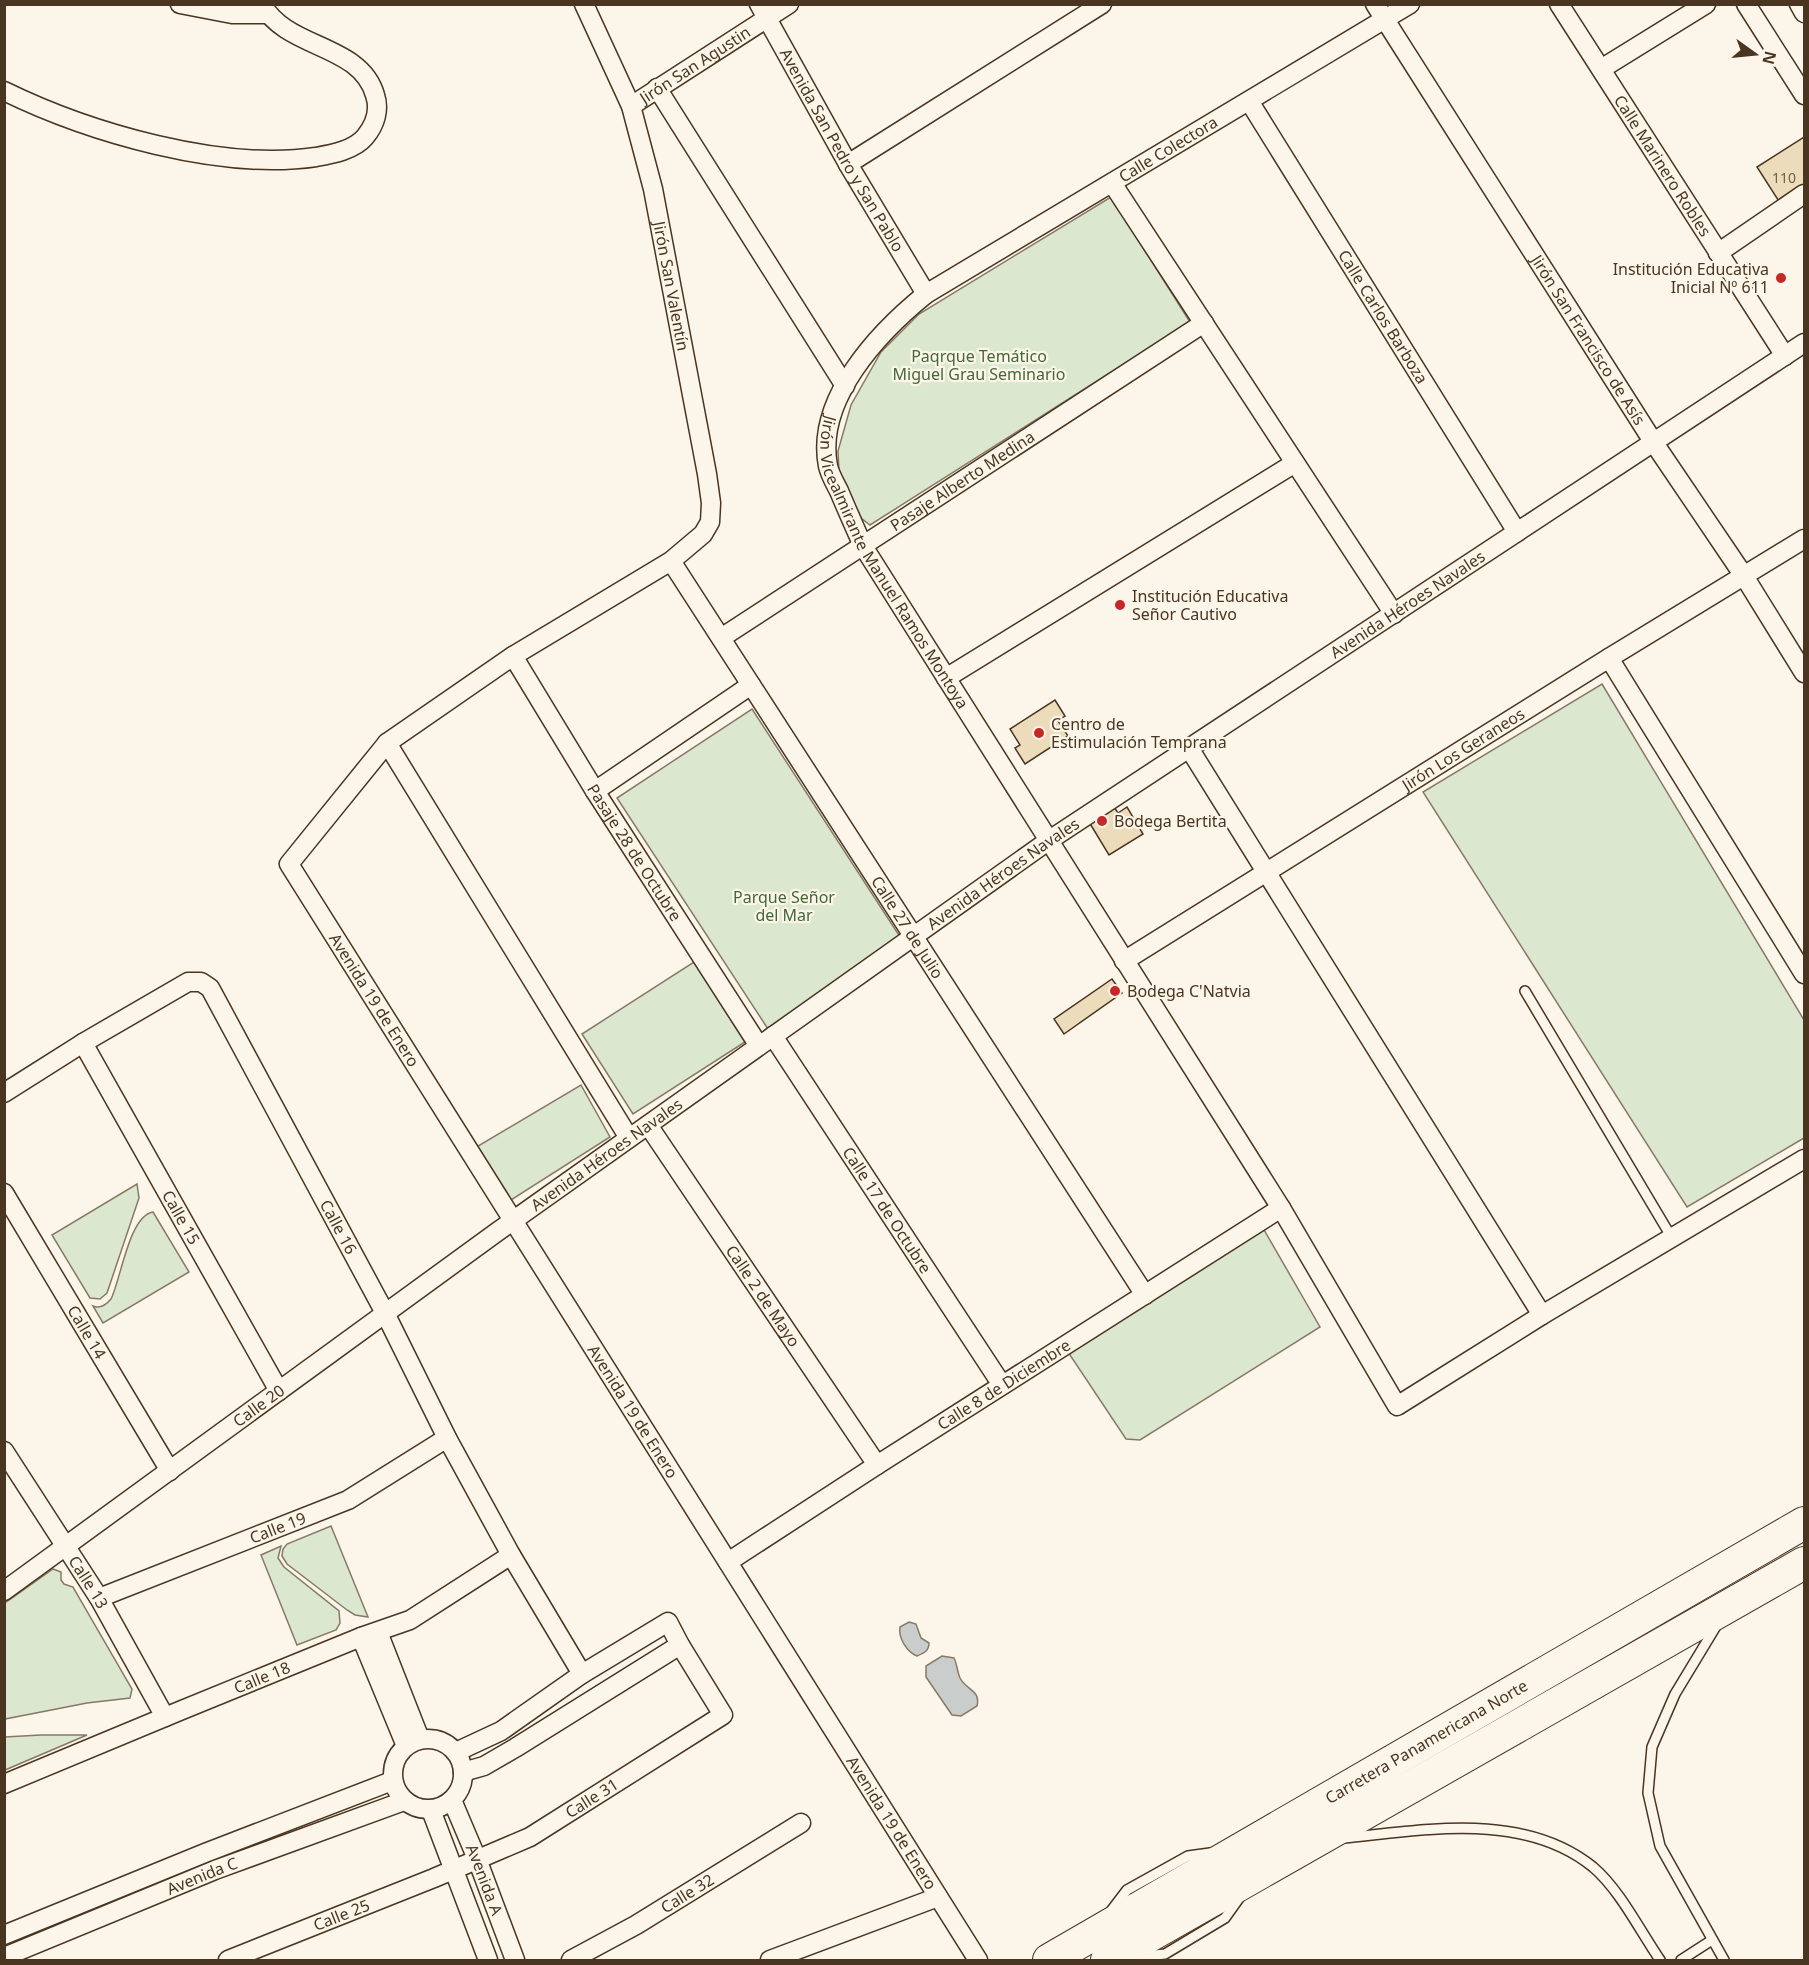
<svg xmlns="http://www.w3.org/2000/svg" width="1809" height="1965" viewBox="0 0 1809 1965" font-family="'Noto Sans',sans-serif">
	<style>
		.green { fill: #dce7d0; stroke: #887966; stroke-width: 1.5 }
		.water { fill: #c9cecd; stroke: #887966; stroke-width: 1.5 }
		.building { fill: #ecdcbc; stroke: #4a3520; stroke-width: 1.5 }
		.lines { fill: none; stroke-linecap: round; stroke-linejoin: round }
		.service-casing { stroke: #4a3520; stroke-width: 12 }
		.minor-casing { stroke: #4a3520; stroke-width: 21 }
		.trunk-casing { stroke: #4a3520; stroke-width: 34 }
		.service { stroke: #fbf6e9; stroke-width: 9 }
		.minor { stroke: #fbf6e9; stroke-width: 18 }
		.trunk { stroke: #fbf6e9; stroke-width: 32 }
		.poi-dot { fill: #c62828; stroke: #fbf6e9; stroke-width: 2 }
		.labels { text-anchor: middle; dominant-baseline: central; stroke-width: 4.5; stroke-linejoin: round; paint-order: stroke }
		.number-label { font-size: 14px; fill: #725f47 }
		.street-label { font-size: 16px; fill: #4a3520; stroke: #fbf6e9 }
		.poi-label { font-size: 16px; fill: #4a3520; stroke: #fbf6e9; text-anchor: start }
		.park-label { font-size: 16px; fill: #436837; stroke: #fbf6e9 }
	</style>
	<rect width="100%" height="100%" fill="#fbf6e9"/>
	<g class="green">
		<path d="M 1111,197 L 1190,322 L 870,525 L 861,518 L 839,472 L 838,451 L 851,405 L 881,352 L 919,314 Z"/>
		<path d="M 1602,684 L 1804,1020 L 1804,1138 L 1687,1207 L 1423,792 Z"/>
		<path d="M 752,709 L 904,943 L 770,1032 L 617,798 Z"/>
		<path d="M 694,962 L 745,1042 L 633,1114 L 582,1034 Z"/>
		<path d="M 581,1085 L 610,1137 L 511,1200 L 498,1199 L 468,1152 Z"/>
		<path d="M 137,1184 L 139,1198 L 107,1293 L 100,1299 L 90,1298 L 52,1235 Z"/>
		<path d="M 153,1212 L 189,1272 L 103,1323 L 93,1306 C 100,1309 106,1305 111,1299 C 121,1279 129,1216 153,1212 Z"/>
		<path d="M 1263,1228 L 1320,1327 L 1140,1440 L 1126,1439 L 1068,1352 Z"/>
		<path d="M 331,1526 L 368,1617 L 355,1615 L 347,1610 L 287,1564 L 282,1556 L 283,1549 L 287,1544 Z"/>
		<path d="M 281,1546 L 278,1558 L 284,1567 L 339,1611 L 340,1623 L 336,1630 L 297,1645 L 261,1555 Z"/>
		<path d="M 53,1569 L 61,1572 L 61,1580 L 64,1584 L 73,1587 L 132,1689 L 130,1698 L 87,1703 L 5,1719 L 5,1603 Z"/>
		<path d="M 41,1735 L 87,1735 L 5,1770 L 5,1737 Z"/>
	</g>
	<g class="water">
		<path d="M 909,1622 L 916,1624 L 921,1638 L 929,1643 C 929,1651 924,1653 917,1656 C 907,1652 898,1638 900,1627 Z"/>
		<path d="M 942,1656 L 954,1658 C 957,1664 957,1671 960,1678 C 966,1690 981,1690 977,1706 L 961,1716 L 952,1715 L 926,1677 L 926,1666 Z"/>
	</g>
	<g class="building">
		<path d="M 1804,137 L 1804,188 L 1780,203 L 1757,167 Z"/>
		<path d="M 1055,700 L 1065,716 L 1058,721 L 1068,736 L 1025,764 L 1015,748 L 1020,745 L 1010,729 Z"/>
		<path d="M 1114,807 L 1118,813 L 1127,807 L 1143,834 L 1109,855 L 1089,822 Z"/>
		<path d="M 1112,979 L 1122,993 L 1064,1034 L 1054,1019 Z"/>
	</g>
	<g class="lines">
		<defs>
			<g id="service">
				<path d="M 1525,991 L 1672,1238"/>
				<path d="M 1718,1623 L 1675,1694 L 1652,1747 L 1648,1793 L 1660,1846 L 1724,1960"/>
				<path d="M 1344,1838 C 1425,1830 1524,1811 1593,1867 C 1620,1890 1640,1931 1660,1960"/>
				<path d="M 1111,1911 L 1127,1890 L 1188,1856 L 1210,1853"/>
				<path d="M 1136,1957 L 1165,1954 L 1225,1918 L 1240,1897"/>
				<path d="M 1681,1960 L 1712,1940"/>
			</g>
			<g id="minor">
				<path d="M 180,4 L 232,14 L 267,14"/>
				<path id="s1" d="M 584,4 L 631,106 L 653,189 L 707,474 L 711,503 L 710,522 L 703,534 L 671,561 L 513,656 L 387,743 L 289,864 L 978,1960"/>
				<path id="s2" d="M 759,4 L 848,164 L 926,294"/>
				<path id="s3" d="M 1375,4 L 1654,443 L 1744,576 L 1804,673"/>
				<path id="s4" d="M 1410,4 L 926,294 C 879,332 815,399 828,466 C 830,475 835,483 839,491 C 847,510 855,528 863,546 L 1281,1208 L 1397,1406 L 1542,1315 L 1804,1159"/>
				<path id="s5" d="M 1559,4 L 1785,356"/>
				<path d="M 1746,4 L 1804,95"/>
				<path d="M 1799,4 L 1804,13"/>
				<path d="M 1601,69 L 1706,4"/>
				<path d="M 657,88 L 845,386"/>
				<path d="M 4,91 C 90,133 221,171 316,157 C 333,154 354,150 365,137 C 375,125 380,110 375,95 C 360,43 287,50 262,4"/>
				<path id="s6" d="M 1249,101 L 1517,532"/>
				<path id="s7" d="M 631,106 L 789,4"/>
				<path d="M 848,164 L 1102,4"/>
				<path d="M 1112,183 L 1394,614"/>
				<path d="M 1718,253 L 1804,194"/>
				<path id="s8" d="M 671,561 L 1145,1295"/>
				<path id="s9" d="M 721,638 L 1204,323"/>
				<path id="s10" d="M 513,656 L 595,791 L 759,1046"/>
				<path d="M 1609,658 L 1804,974"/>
				<path d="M 946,678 L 1295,463"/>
				<path d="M 387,743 L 629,1138"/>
				<path d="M 1189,748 L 1542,1315"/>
				<path d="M 595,791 L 751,685"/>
				<path id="s11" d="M 1124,961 L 1609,658 L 1804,539"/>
				<path id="s12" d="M 773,1036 L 1002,1385"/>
				<path id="s13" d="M 83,1043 L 279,1391"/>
				<path id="s14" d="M 4,1093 L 83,1043 L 188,982 L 201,982 L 210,988 L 385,1313 L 447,1438 L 511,1555 L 582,1674"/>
				<path id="s15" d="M 648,1125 L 877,1465"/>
				<path id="s16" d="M 4,1193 L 170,1471"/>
				<path id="s17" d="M 4,1451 L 99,1598 L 165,1717"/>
				<path id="s18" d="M 728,1562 L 877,1465 L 1281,1208"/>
				<path id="s19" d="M 4,1591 L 497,1232 L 1048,841 L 1804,343"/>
				<path id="s20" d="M 99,1598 L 348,1500 L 447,1438"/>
				<path d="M 378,1632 L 420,1739"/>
				<path d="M 361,1637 L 406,1746"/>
				<circle cx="428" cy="1774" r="35"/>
				<path d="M 463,1772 L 484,1766 L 515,1748 L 680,1645"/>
				<path id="s21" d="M 4,1784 L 182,1710 L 361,1637 L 410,1620 L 511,1555"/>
				<path id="s22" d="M 452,1800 L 477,1859 L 515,1960"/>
				<path d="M 431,1810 L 488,1960"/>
				<path d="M 4,1935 L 205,1853 L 392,1781"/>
				<path id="s23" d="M 4,1957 L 215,1870 L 404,1801"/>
				<path id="s24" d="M 228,1960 L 434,1878 L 530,1837 L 723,1715 L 680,1645 L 668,1622 L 582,1674 L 501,1731 L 456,1752"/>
				<path id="s25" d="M 571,1960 L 636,1925 L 801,1823"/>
				<path d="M 770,1960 L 938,1897"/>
			</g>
			<g id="trunk">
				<path id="s26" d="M 1049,1960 L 1804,1523"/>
				<path d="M 1107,1960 L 1804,1563"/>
			</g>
		</defs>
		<use href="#service" class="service-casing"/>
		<use href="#minor" class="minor-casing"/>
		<use href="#trunk" class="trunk-casing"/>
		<use href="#service" class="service"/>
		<use href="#minor" class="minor"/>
		<use href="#trunk" class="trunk"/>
	</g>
	<g class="poi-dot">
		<circle cx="1781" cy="278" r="6"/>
		<circle cx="1120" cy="605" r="6"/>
		<circle cx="1039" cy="733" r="6"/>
		<circle cx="1102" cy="821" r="6"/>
		<circle cx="1115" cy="991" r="6"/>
	</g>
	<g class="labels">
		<g class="number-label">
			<text x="1784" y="177">110</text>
		</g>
		<g class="street-label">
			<text stroke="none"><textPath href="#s7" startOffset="76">Jirón San Agustin</textPath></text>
			<text transform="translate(1168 149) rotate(-31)">Calle Colectora</text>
			<text stroke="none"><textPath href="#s2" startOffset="168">Avenida San Pedro y San Pablo</textPath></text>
			<text stroke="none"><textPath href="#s5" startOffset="192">Calle Marinero Robles</textPath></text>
			<text stroke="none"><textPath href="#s1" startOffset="297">Jirón San Valentín</textPath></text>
			<text stroke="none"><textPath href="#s6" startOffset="254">Calle Carlos Barboza</textPath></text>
			<text stroke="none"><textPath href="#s3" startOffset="398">Jirón San Francisco de Asís</textPath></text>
			<text stroke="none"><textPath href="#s9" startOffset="288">Pasaje Alberto Medina</textPath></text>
			<text stroke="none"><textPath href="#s4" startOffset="885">Jirón Vicealmirante Manuel Ramos Montoya</textPath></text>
			<text stroke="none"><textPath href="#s19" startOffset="1716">Avenida Héroes Navales</textPath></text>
			<text stroke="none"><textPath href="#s11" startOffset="400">Jirón Los Geraneos</textPath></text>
			<text stroke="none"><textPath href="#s10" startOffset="231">Pasaje 28 de Octubre</textPath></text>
			<text stroke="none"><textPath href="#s19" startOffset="1230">Avenida Héroes Navales</textPath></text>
			<text stroke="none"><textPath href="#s8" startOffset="436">Calle 27 de Julio</textPath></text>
			<text stroke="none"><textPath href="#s1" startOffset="1246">Avenida 19 de Enero</textPath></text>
			<text stroke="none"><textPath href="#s19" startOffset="744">Avenida Héroes Navales</textPath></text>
			<text stroke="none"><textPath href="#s12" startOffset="208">Calle 17 de Octubre</textPath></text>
			<text stroke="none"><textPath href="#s13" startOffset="200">Calle 15</textPath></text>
			<text stroke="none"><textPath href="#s14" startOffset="510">Calle 16</textPath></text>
			<text stroke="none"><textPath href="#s15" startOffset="206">Calle 2 de Mayo</textPath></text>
			<text stroke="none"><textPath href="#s16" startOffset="162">Calle 14</textPath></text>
			<text stroke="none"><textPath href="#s18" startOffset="328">Calle 8 de Diciembre</textPath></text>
			<text stroke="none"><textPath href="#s19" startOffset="315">Calle 20</textPath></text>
			<text stroke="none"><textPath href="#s1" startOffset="1732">Avenida 19 de Enero</textPath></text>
			<text stroke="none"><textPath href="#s20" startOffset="192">Calle 19</textPath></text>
			<text stroke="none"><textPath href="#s17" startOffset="156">Calle 13</textPath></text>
			<text stroke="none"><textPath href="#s21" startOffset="279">Calle 18</textPath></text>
			<text stroke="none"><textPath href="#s26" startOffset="436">Carretera Panamericana Norte</textPath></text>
			<text stroke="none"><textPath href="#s24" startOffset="399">Calle 31</textPath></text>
			<text stroke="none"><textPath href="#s1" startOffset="2218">Avenida 19 de Enero</textPath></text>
			<text stroke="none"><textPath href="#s23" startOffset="214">Avenida C</textPath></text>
			<text stroke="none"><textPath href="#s22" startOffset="86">Avenida A</textPath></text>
			<text stroke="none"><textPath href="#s25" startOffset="134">Calle 32</textPath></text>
			<text stroke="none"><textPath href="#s24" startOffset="122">Calle 25</textPath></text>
		</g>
		<g class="poi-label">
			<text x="1769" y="269" text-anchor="end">Institución Educativa<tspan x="1769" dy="18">Inicial Nº 611</tspan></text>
			<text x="1132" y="596">Institución Educativa<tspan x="1132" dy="18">Señor Cautivo</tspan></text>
			<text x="1051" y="724">Centro de<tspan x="1051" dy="18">Estimulación Temprana</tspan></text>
			<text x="1114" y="821">Bodega Bertita</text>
			<text x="1127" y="991">Bodega C'Natvia</text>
		</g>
		<g class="park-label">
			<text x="979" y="356">Paqrque Temático<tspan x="979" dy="18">Miguel Grau Seminario</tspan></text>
			<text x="784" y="897">Parque Señor<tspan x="784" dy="18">del Mar</tspan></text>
		</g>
	</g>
	<rect width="1809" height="1965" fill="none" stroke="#4a3520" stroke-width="12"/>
	<g transform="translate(1755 54) rotate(105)" stroke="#fbf6e9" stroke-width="4.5" paint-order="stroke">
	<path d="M0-4.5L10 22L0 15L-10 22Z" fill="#4a3520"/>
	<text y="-9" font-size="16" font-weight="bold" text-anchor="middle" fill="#4a3520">N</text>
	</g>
</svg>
